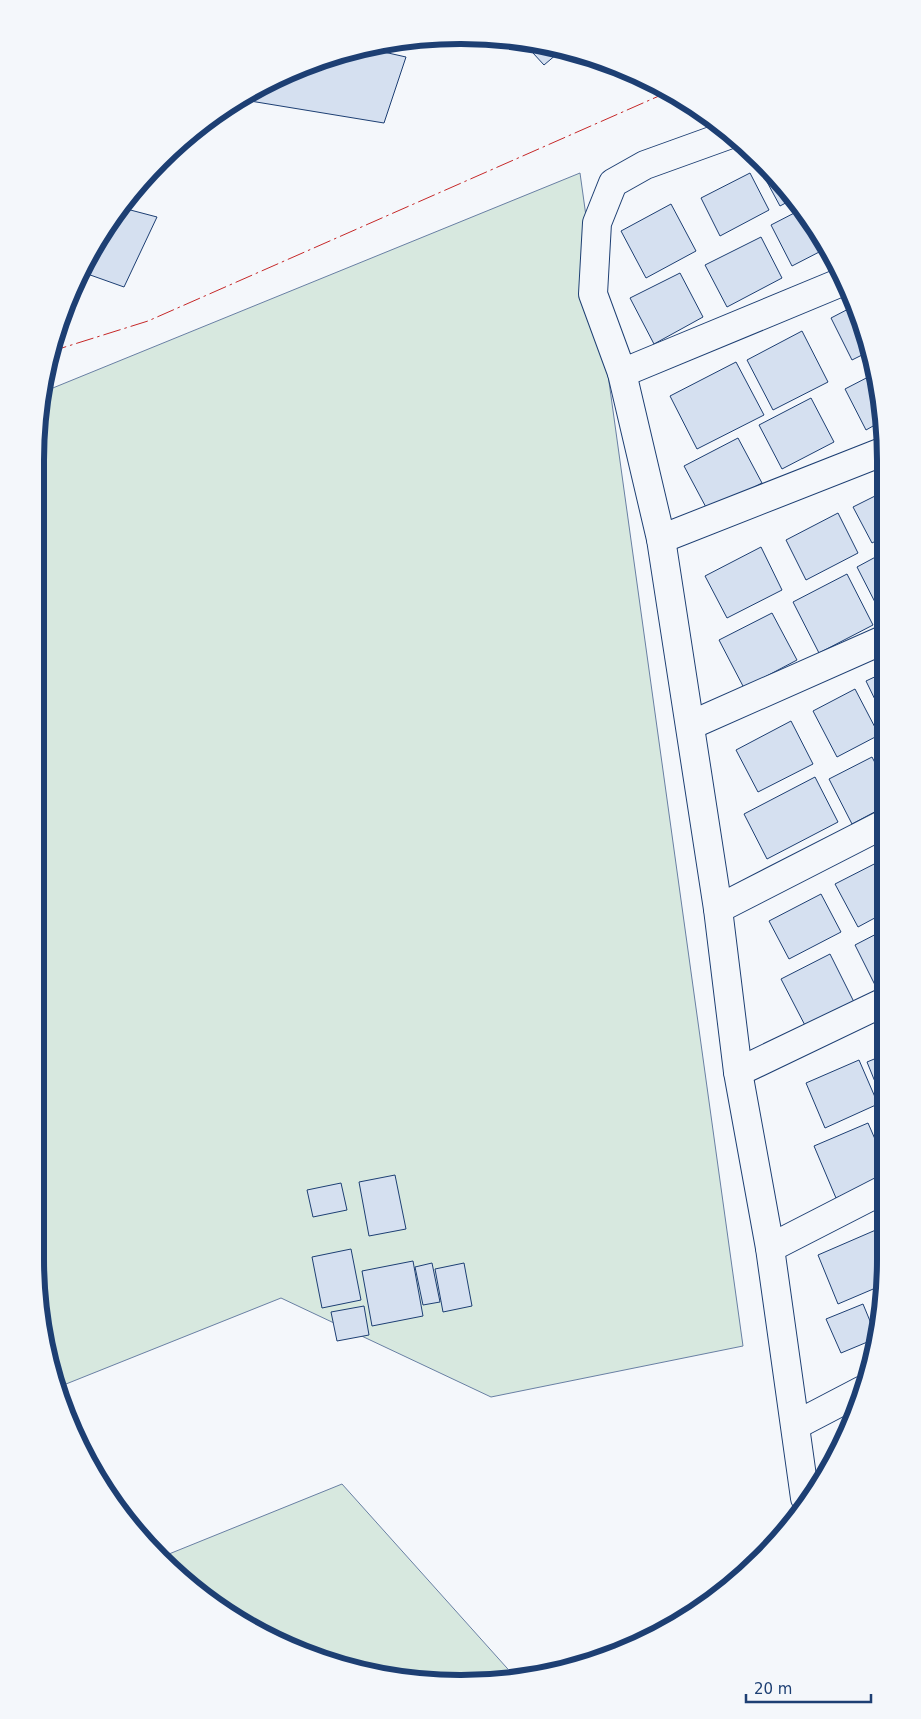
<svg xmlns="http://www.w3.org/2000/svg" width="921" height="1719" viewBox="0 0 921 1719" font-family="'DejaVu Sans',sans-serif">
	<style>
		.green { fill: #d7e8df; stroke: #687fa3 }
		.building { fill: #d5e0f0; stroke: #1d3f73 }
		.lines { fill: none; stroke-linecap: round; stroke-linejoin: round }
		.minor-casing { stroke: #1d3f73; stroke-width: 30 }
		.minor { stroke: #f4f7fb; stroke-width: 28 }
		.power { stroke: #c62828; stroke-width: 1; stroke-dasharray: 18 4 2.5 4; stroke-linecap: butt }
		.rim { fill: none; stroke: #1d3f73; stroke-width: 6 }
	</style>
	<rect width="100%" height="100%" fill="#f4f7fb"/>
	<g class="green">
		<path d="M 580,173 L 743,1346 L 491,1397 L 281,1298 L 56,1388 L 35,1258 L 36,433 L 43,392 Z"/>
		<path d="M 342,1484 L 515,1677 L 489,1683 L 351,1670 L 224,1612 L 164,1556 Z"/>
	</g>
	<g class="building">
		<path d="M 522,41 L 564,48 L 544,65 Z"/>
		<path d="M 366,48 L 406,57 L 384,123 L 238,99 L 248,92 L 324,57 Z"/>
		<path d="M 765,167 L 795,198 L 780,206 L 760,169 Z"/>
		<path d="M 750,173 L 769,210 L 720,236 L 701,198 Z"/>
		<path d="M 671,204 L 696,251 L 646,278 L 621,231 Z"/>
		<path d="M 119,207 L 157,217 L 124,287 L 79,271 Z"/>
		<path d="M 802,209 L 825,249 L 792,266 L 771,225 Z"/>
		<path d="M 761,237 L 782,278 L 727,307 L 705,265 Z"/>
		<path d="M 680,273 L 703,317 L 654,344 L 630,298 Z"/>
		<path d="M 856,305 L 868,352 L 852,360 L 831,318 Z"/>
		<path d="M 802,331 L 828,382 L 773,410 L 747,360 Z"/>
		<path d="M 736,362 L 764,415 L 697,449 L 670,396 Z"/>
		<path d="M 874,374 L 882,405 L 882,421 L 866,430 L 845,389 Z"/>
		<path d="M 811,398 L 834,442 L 782,469 L 759,425 Z"/>
		<path d="M 738,438 L 762,483 L 708,511 L 684,466 Z"/>
		<path d="M 883,492 L 883,537 L 872,543 L 853,507 Z"/>
		<path d="M 838,513 L 858,553 L 806,580 L 786,540 Z"/>
		<path d="M 761,547 L 782,590 L 727,618 L 705,576 Z"/>
		<path d="M 883,553 L 883,605 L 878,608 L 857,567 Z"/>
		<path d="M 847,574 L 873,625 L 819,653 L 793,602 Z"/>
		<path d="M 772,613 L 797,660 L 744,688 L 719,640 Z"/>
		<path d="M 883,673 L 883,716 L 866,681 Z"/>
		<path d="M 855,689 L 879,735 L 837,757 L 813,711 Z"/>
		<path d="M 791,721 L 813,764 L 758,792 L 736,750 Z"/>
		<path d="M 872,757 L 884,780 L 884,807 L 852,824 L 829,779 Z"/>
		<path d="M 815,777 L 838,822 L 767,859 L 744,814 Z"/>
		<path d="M 884,859 L 884,913 L 858,927 L 835,884 Z"/>
		<path d="M 821,894 L 841,932 L 789,959 L 769,921 Z"/>
		<path d="M 884,930 L 884,996 L 881,997 L 855,945 Z"/>
		<path d="M 830,954 L 857,1008 L 809,1033 L 781,979 Z"/>
		<path d="M 884,1055 L 885,1098 L 882,1099 L 867,1062 Z"/>
		<path d="M 859,1060 L 878,1104 L 825,1128 L 806,1083 Z"/>
		<path d="M 868,1123 L 885,1162 L 885,1177 L 836,1198 L 814,1146 Z"/>
		<path d="M 395,1175 L 406,1229 L 369,1236 L 359,1182 Z"/>
		<path d="M 341,1183 L 347,1210 L 313,1217 L 307,1190 Z"/>
		<path d="M 885,1226 L 885,1284 L 838,1304 L 818,1255 Z"/>
		<path d="M 351,1249 L 361,1300 L 322,1308 L 312,1257 Z"/>
		<path d="M 413,1261 L 423,1316 L 372,1326 L 362,1271 Z"/>
		<path d="M 432,1263 L 440,1302 L 423,1305 L 415,1267 Z"/>
		<path d="M 464,1263 L 472,1306 L 443,1312 L 435,1269 Z"/>
		<path d="M 863,1304 L 877,1338 L 841,1353 L 826,1319 Z"/>
		<path d="M 364,1306 L 369,1335 L 337,1341 L 331,1312 Z"/>
	</g>
	<g class="lines">
		<defs>
			<g id="minor">
				<path d="M 731,134 L 645,165 L 613,183 L 597,223 L 593,294 L 622,373 L 661,539 L 718,909 L 738,1072 L 770,1248 L 805,1498"/>
				<path d="M 622,373 L 844,281"/>
				<path d="M 661,539 L 882,452"/>
				<path d="M 691,725 L 883,640"/>
				<path d="M 718,909 L 884,824"/>
				<path d="M 738,1072 L 884,1002"/>
				<path d="M 770,1248 L 885,1189"/>
				<path d="M 796,1425 L 863,1390"/>
			</g>
		</defs>
		<use href="#minor" class="minor-casing"/>
		<use href="#minor" class="minor"/>
		<path class="power" d="M 49,352 L 148,321 L 668,92"/>
	</g>
	<path d="M0 0H921V1719H0ZM460 44H461A416 416 0 0 1 877 460V1259A416 416 0 0 1 461 1675H460A416 416 0 0 1 44 1259V460A416 416 0 0 1 460 44Z" fill="#f4f7fb" fill-rule="evenodd"/>
	<path class="rim" d="M460 44H461A416 416 0 0 1 877 460V1259A416 416 0 0 1 461 1675H460A416 416 0 0 1 44 1259V460A416 416 0 0 1 460 44Z"/>
	<path d="M746 1694v8h125v-8" fill="none" stroke="#1d3f73" stroke-width="2.5"/>
	<text x="754" y="1694" font-size="15" fill="#1d3f73" stroke="#f4f7fb" stroke-width="4" paint-order="stroke">20 m</text>
</svg>
